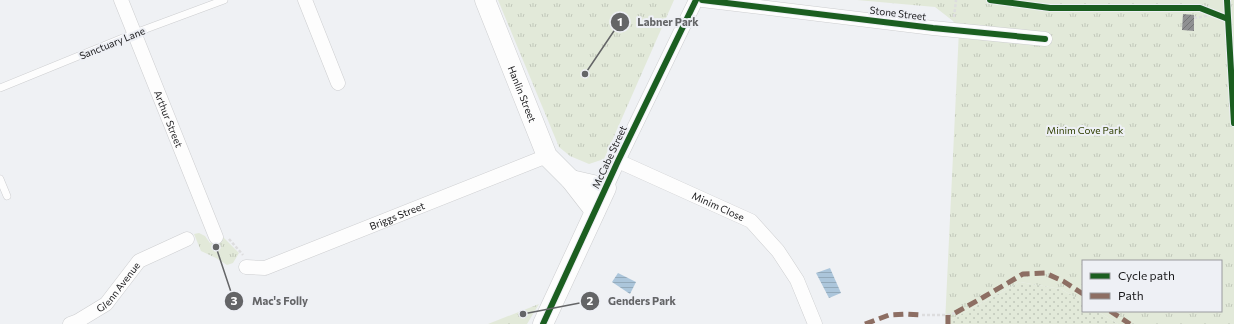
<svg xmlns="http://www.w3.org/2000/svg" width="1234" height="324" viewBox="0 0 1234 324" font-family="Commissioner,sans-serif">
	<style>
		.grass { fill: url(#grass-dots) }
		.park { fill: url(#park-tufts) }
		.water { fill: url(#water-rules) }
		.building { fill: url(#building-hatch) }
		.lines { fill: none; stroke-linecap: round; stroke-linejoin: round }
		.lane-casing { stroke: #cdced0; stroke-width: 8 }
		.street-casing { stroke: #cdced0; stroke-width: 15 }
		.secondary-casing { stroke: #cdced0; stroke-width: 21 }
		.path { stroke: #ddddde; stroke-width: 2.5; stroke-dasharray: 3 2; stroke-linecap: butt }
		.lane { stroke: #fdfdfd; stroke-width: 7 }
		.street { stroke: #fdfdfd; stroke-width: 14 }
		.secondary { stroke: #fdfdfd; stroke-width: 20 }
		.quiet { stroke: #8d6e63; stroke-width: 5; stroke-dasharray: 10 5; stroke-linecap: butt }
		.cycleway-casing { stroke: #eef0f5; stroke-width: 8 }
		.cycleway { stroke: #1b5e20; stroke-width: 6 }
		.labels { text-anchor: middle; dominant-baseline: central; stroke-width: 4; stroke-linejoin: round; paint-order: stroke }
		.street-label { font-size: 10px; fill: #19191b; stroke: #eef0f5 }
		.park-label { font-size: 10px; fill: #2f3e00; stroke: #eef0f5 }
		.leader { fill: none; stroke: #646567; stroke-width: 1.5 }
		.callout-dot { fill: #646567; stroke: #eef0f5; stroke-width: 1.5 }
		.mark-label { font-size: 12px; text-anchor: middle; font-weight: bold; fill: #fff }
		.callout-label { font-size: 11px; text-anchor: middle; font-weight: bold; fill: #646567; stroke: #eef0f5; stroke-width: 4; stroke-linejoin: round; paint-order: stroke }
	</style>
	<defs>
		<pattern id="grass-dots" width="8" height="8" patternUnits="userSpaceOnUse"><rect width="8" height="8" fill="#e2e9d9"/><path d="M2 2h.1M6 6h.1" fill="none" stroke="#c1c7ba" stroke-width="1.8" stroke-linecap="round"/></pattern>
		<pattern id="park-tufts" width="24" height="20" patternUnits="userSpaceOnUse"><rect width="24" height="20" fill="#e2e9d9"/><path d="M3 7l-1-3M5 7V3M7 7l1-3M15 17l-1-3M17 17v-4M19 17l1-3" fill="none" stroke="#c1c7ba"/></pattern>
		<pattern id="water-rules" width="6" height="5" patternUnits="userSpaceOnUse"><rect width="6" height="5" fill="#acc6db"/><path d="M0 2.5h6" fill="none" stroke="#93aabb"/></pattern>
		<pattern id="building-hatch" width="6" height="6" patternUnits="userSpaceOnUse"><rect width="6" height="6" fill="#8f9092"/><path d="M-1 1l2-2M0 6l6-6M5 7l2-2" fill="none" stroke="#747576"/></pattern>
	</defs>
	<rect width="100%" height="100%" fill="#eff1f4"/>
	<path class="grass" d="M 1020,282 L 1061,289 L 1083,302 L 1083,311 L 1097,311 L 1118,324 L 945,324 L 945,323 Z"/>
	<g class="park">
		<path d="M 498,0 L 674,0 L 604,159 L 589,164 L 570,156 L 559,147 Z"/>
		<path d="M 857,0 L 1234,0 L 1234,324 L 1118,324 L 1097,311 L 1221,311 L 1221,261 L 1083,261 L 1083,302 L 1061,289 L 1020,282 L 945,323 L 959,30 L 953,21 L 935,7 Z"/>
		<path d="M 199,233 L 205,236 L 210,243 L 223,237 L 239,253 L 233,263 L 227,265 L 216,258 L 201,251 L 194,234 Z"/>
		<path d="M 539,304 L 527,324 L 488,324 Z"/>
	</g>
	<g class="water">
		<path d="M 830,268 L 841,293 L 829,298 L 816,273 Z"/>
		<path d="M 618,273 L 636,282 L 630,294 L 612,282 Z"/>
	</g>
	<path class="building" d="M 1183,14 L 1194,15 L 1194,31 L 1182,30 Z"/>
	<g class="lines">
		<defs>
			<g id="lane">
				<path d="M 0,88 L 135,33 L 224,0"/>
				<path d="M 0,179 L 7,196"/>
			</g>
			<g id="street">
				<path id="s1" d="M 121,0 L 216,237"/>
				<path d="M 305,0 L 338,83"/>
				<path d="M 702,0 L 933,28 L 1045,39"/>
				<path id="s2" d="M 618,161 L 751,221 L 778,251 L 797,280 L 815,324"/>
				<path d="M 606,188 L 618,161 L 696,0"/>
				<path id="s3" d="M 246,267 L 265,268 L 547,156"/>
				<path id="s4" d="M 70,324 L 78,321 L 106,304 L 139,261 L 187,239"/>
			</g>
			<g id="secondary">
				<path id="s5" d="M 485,0 L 547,156 L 571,180 L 595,211"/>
				<path d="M 543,324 L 606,188 L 571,180"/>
			</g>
		</defs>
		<use href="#lane" class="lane-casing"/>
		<use href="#street" class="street-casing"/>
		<use href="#secondary" class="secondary-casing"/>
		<g class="path">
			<path d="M 954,17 L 956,0"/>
			<path d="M 1194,18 L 1206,16 L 1212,12"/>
			<path d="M 229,239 L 243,255"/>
			<path d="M 922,315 L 948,315 L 955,313"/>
		</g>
		<use href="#lane" class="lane"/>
		<use href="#street" class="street"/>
		<use href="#secondary" class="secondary"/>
		<g class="quiet">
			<path d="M 1110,311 L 1130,324"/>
			<path d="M 955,313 L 982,298 L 1023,274 L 1045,273 L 1063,281 L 1083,294"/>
			<path d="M 865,324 L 889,315 L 906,314 L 922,315"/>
			<path d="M 948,324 L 948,315"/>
		</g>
		<defs>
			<g id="cycleway">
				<path d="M 702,0 L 933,28 L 1045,39"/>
				<path d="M 990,0 L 1050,8 L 1200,8 L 1228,19"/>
				<path d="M 1227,0 L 1234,123"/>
				<path d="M 543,324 L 618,161 L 696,0"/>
			</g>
		</defs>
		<use href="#cycleway" class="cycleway-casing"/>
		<use href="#cycleway" class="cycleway"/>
	</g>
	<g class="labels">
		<g class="street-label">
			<text transform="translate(898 13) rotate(7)">Stone Street</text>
			<text transform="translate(112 43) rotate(-22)">Sanctuary Lane</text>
			<text stroke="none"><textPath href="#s5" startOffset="101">Hanlin Street</textPath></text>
			<text stroke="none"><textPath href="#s1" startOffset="128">Arthur Street</textPath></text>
			<text transform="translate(609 157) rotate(-65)">McCabe Street</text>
			<text stroke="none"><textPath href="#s2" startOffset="110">Minim Close</textPath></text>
			<text stroke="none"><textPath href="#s3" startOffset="161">Briggs Street</textPath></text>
			<text stroke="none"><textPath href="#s4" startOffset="62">Glenn Avenue</textPath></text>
		</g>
		<g class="park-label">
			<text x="1085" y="130">Minim Cove Park</text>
		</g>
	</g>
	<path class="leader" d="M585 74L620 22M523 314L590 301M216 247L234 301"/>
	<g class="callout-dot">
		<circle cx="585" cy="74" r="4"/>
		<circle cx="523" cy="314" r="4"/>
		<circle cx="216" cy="247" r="4"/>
		<circle cx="620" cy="22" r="10"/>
		<circle cx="590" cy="301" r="10"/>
		<circle cx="234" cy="301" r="10"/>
	</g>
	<g class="mark-label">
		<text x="620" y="26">1</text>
		<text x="590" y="305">2</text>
		<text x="234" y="305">3</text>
	</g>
	<g class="callout-label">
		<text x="668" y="26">Labner Park</text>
		<text x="642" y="305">Genders Park</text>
		<text x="280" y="305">Mac's Folly</text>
	</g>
	<rect x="1082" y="260" width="140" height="52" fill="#eef0f5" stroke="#999a9e"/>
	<rect x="1090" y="273" width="20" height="6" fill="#1b5e20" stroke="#999a9e"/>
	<text x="1118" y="280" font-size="12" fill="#19191b">Cycle path</text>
	<rect x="1090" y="293" width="20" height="6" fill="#8d6e63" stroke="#999a9e"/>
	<text x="1118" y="300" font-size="12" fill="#19191b">Path</text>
</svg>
